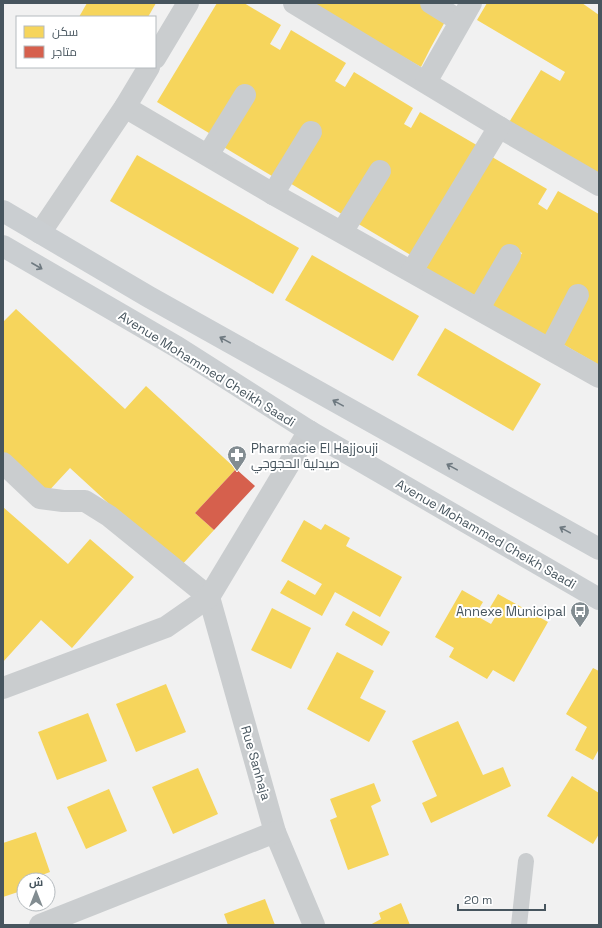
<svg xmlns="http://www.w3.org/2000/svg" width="602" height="928" viewBox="0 0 602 928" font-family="'Space Grotesk',Cairo,sans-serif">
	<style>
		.homes { fill: #f6d55c }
		.shops { fill: #d6604d }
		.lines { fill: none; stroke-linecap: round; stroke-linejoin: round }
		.lane { stroke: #cacdcf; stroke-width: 16 }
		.street { stroke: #cacdcf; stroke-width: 22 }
		.secondary { stroke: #caced1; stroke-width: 22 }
		.oneway { stroke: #6e7980 }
		.labels { text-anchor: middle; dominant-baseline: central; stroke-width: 4; stroke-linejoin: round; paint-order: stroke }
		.street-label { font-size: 13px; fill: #47555e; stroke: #fff }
		.poi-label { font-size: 13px; fill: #47555e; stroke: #fff; text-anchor: start }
	</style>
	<rect width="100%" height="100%" fill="#f1f1f1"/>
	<g class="homes">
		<path d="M 87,3 L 156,3 L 148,17 L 79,17 Z"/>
		<path d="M 217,3 L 244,3 L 281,25 L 270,44 L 280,50 L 291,30 L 346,63 L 335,81 L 345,87 L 354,72 L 413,108 L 404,124 L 411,128 L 420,112 L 480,147 L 414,257 L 288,182 L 277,179 L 222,146 L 214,136 L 157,102 Z"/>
		<path d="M 307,3 L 420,3 L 447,18 L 430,49 L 421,67 Z"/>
		<path d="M 487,3 L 582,3 L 599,15 L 599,180 L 508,124 L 541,70 L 560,81 L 565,72 L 477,20 Z"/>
		<path d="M 487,154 L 547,189 L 538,204 L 547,210 L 558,191 L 599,214 L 599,365 L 559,342 L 546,340 L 491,308 L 522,253 L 513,248 L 482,300 L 422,266 Z"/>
		<path d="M 137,155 L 299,248 L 273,294 L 110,201 Z"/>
		<path d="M 312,255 L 419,316 L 393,361 L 285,300 Z"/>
		<path d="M 16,309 L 125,409 L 146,386 L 236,469 L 195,513 L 214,530 L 179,568 L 70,468 L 45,495 L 3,457 L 3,322 Z"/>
		<path d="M 445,328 L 541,384 L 513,431 L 417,375 Z"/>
		<path d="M 3,507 L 68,564 L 90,539 L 134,577 L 72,648 L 41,620 L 3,662 Z"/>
		<path d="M 304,520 L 321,530 L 325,524 L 350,538 L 346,546 L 402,577 L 380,617 L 335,592 L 322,616 L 280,593 L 288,580 L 315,595 L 322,584 L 281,561 Z"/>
		<path d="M 462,590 L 483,602 L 475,615 L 491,624 L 496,616 L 488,611 L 498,594 L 548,622 L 514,682 L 493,670 L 487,679 L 449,657 L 454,648 L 435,637 Z"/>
		<path d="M 272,608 L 311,628 L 291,669 L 251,650 Z"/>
		<path d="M 353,611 L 390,632 L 382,646 L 345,625 Z"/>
		<path d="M 337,652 L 374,671 L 360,698 L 386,711 L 369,742 L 307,709 Z"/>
		<path d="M 593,668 L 599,671 L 599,749 L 593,760 L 575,750 L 587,727 L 566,714 Z"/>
		<path d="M 166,684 L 186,732 L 136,752 L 116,704 Z"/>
		<path d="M 88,713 L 107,761 L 57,780 L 38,732 Z"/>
		<path d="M 458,721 L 483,775 L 503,767 L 511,786 L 431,823 L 422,803 L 437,796 L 412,741 Z"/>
		<path d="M 198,768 L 218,814 L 173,834 L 152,787 Z"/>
		<path d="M 572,776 L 599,793 L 599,834 L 593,844 L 547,816 Z"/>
		<path d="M 374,783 L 381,801 L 371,806 L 389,855 L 348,870 L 330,820 L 337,817 L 330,799 Z"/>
		<path d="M 109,789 L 127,831 L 86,849 L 67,807 Z"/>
		<path d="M 36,832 L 50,872 L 29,880 L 24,880 L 24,882 L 22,883 L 24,890 L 3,897 L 3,843 Z"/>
		<path d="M 265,899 L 275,925 L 228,925 L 224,914 Z"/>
		<path d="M 401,903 L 410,925 L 370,925 L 381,919 L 379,913 Z"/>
	</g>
	<path class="shops" d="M 236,469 L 255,486 L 214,530 L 195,513 Z"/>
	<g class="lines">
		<path class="lane" d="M 519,925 L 526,861"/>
		<g class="street">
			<path d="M 294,3 L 499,127 L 599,185"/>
			<path d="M 431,3 L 460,21"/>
			<path d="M 155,58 L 188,3"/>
			<path d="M 426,82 L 471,3"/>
			<path d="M 125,107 L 273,194 L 599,377"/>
			<path d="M 208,155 L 245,95"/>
			<path d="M 273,194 L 311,132"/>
			<path d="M 342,232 L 380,171"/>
			<path d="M 40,233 L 125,107 L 149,67"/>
			<path d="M 412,271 L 499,127"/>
			<path d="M 479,308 L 510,255"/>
			<path d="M 550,349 L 578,295"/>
			<path d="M 3,463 L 40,498 L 63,501 L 85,501 L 109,516 L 209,597 L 275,832 L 314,925"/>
			<path d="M 3,688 L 166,627 L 209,597 L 309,431"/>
			<path d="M 40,925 L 275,832"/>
		</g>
		<g class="secondary">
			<path d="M 3,211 L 149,297 L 599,549"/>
			<path d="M 3,246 L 177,347 L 309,431 L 599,599"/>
		</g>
	</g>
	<defs><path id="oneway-shaft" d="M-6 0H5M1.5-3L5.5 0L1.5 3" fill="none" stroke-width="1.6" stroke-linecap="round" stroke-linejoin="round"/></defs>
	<g class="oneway">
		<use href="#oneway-shaft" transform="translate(37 266) rotate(30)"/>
		<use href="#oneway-shaft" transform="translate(225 340) rotate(-151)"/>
		<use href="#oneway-shaft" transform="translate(338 403) rotate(-151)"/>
		<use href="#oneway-shaft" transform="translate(452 467) rotate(-151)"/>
		<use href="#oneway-shaft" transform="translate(565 530) rotate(-151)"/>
	</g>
	<defs>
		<symbol id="pharmacy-pin" viewBox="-11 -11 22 30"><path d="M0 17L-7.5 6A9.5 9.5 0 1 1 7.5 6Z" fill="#828c91" stroke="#fff"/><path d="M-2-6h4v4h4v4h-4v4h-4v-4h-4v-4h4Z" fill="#fff"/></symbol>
		<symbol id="bus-pin" viewBox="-11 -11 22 30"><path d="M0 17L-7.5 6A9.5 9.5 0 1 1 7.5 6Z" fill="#828c91" stroke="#fff"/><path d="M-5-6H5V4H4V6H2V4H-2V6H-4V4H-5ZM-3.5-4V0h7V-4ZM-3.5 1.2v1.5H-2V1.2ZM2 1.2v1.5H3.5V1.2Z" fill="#fff"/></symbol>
	</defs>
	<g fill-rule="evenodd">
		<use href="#pharmacy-pin" x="226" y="444" width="22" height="30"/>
		<use href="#bus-pin" x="569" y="600" width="22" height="30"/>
	</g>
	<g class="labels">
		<g class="street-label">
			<text transform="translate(207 369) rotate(32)">Avenue Mohammed Cheikh Saadi</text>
			<text transform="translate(486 534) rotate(30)">Avenue Mohammed Cheikh Saadi</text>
			<text transform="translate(256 763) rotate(74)">Rue Sanhaja</text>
		</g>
		<g class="poi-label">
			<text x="251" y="448">Pharmacie El Hajjouji<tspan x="251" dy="15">صيدلية الحجوجي</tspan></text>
			<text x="566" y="611" text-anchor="end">Annexe Municipal</text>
		</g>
	</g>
	<rect width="602" height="928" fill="none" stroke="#47555e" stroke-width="8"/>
	<rect x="16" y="16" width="140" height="52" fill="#ffffff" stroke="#b5bbbf"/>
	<rect x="24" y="26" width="20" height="12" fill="#f6d55c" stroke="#b5bbbf"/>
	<text x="52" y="36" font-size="12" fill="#47555e">سكن</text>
	<rect x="24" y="46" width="20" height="12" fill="#d6604d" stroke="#b5bbbf"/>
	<text x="52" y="56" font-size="12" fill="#47555e">متاجر</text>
	<g transform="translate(36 892)"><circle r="19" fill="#ffffff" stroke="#b5bbbf"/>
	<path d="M0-3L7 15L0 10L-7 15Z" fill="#828c91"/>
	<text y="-6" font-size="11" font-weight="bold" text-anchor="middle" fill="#47555e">ش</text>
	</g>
	<path d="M458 904v6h87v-6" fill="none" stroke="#47555e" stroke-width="2"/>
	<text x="464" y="904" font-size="12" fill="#47555e" stroke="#ffffff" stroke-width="3" paint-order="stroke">20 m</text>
</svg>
